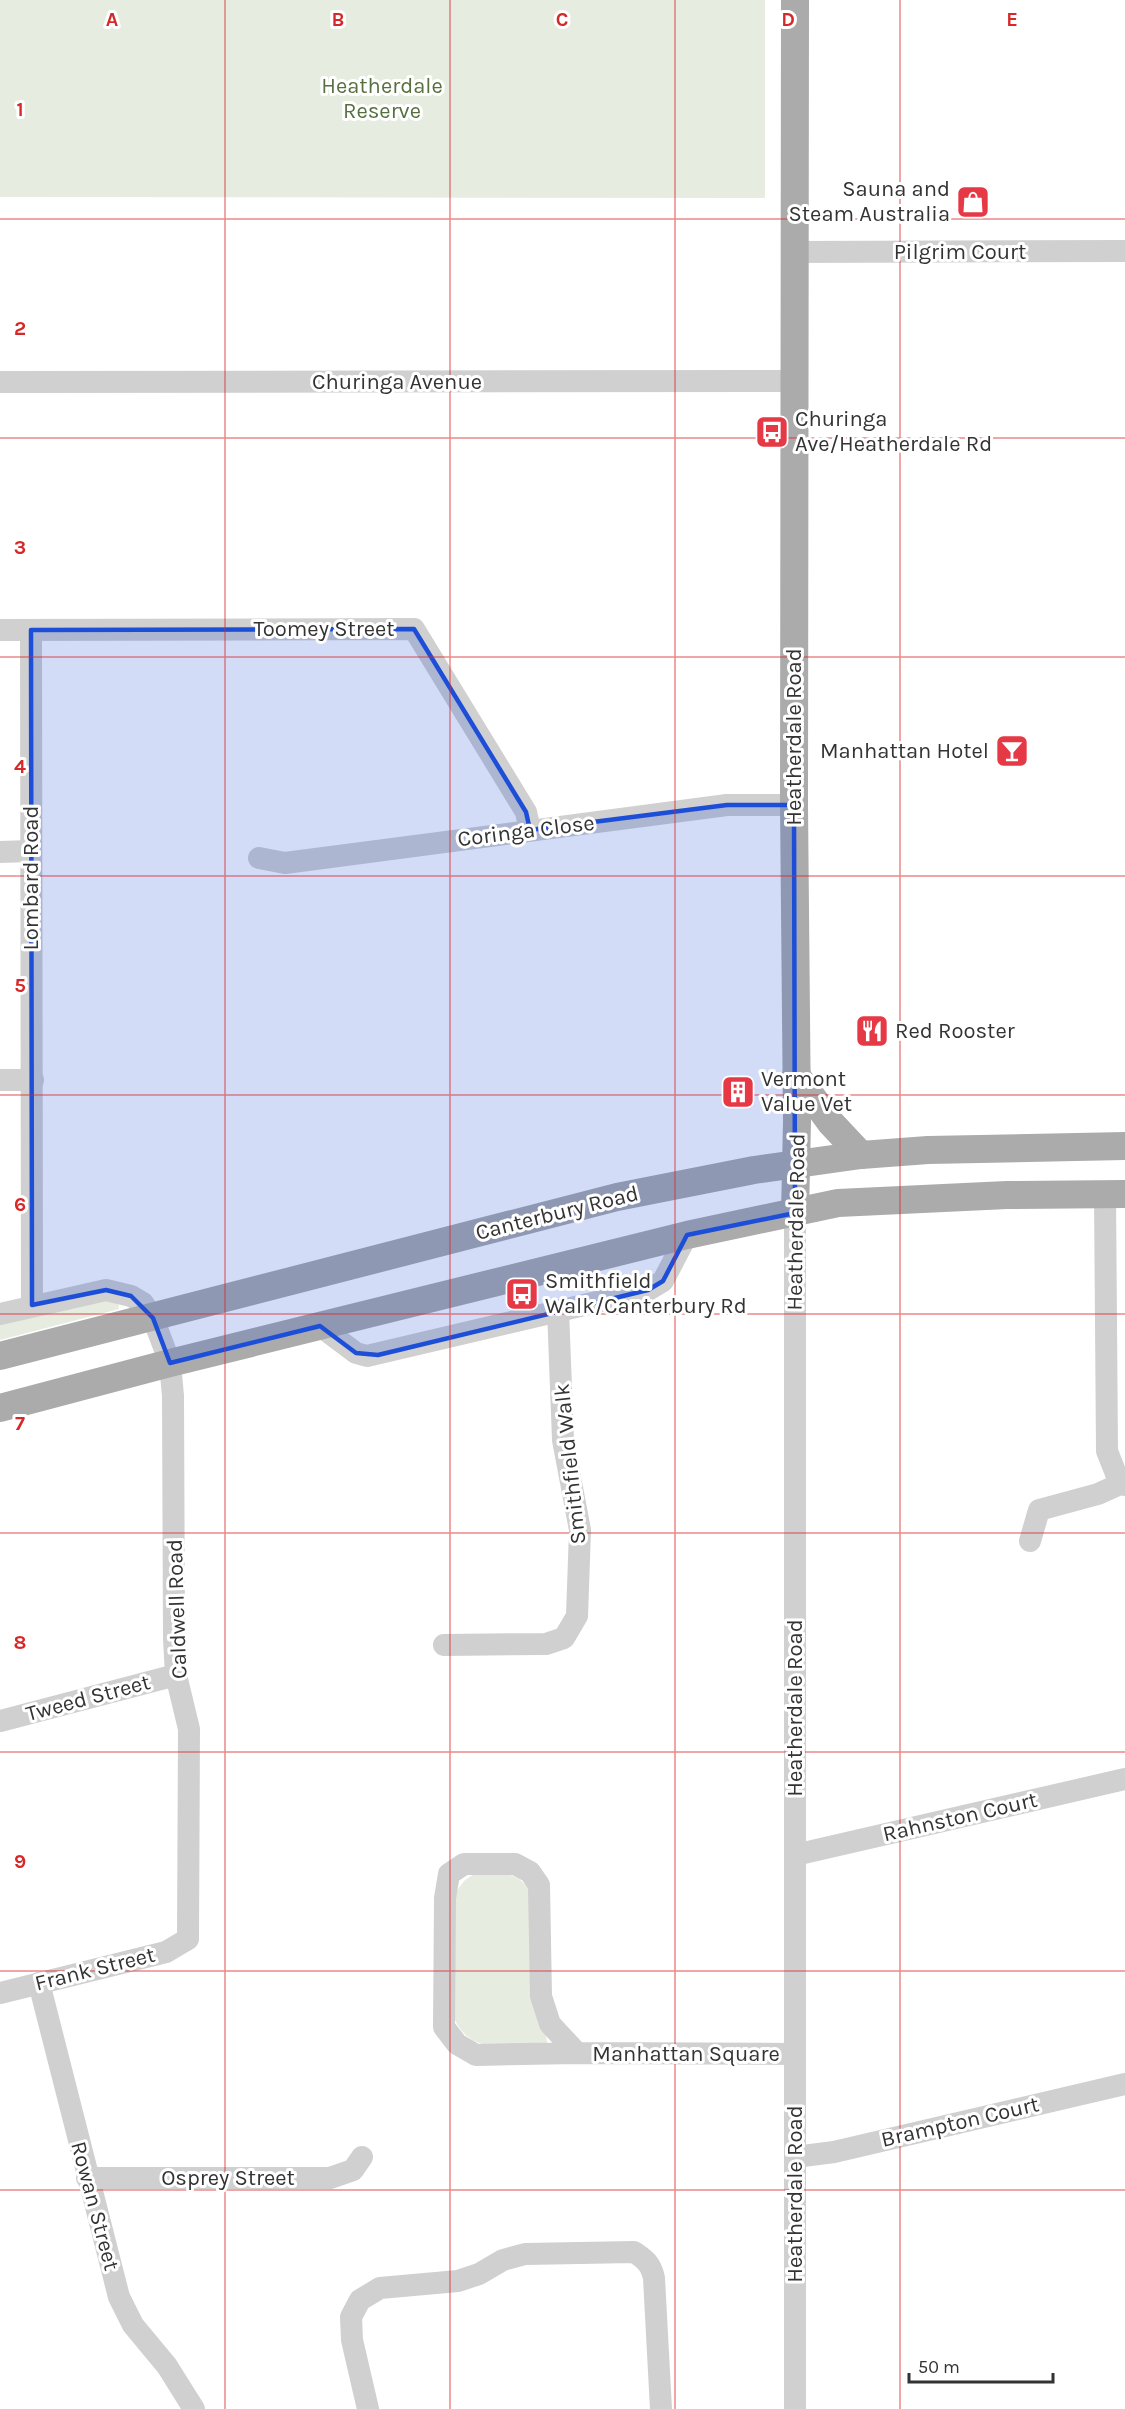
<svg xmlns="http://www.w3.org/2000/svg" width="1125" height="2409" viewBox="0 0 1125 2409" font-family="Karla,sans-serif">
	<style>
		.green { fill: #e6ecdf }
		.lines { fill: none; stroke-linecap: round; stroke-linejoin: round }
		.minor { stroke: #d0d0d0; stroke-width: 22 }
		.major { stroke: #ababab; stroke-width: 28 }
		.marked { fill: #1d4ed8; fill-opacity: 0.2; stroke: #1d4ed8; stroke-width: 4.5; stroke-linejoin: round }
		.grid { fill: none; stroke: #d62828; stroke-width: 1.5; stroke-opacity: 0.55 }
		.labels { text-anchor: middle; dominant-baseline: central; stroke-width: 6; stroke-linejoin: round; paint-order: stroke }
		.park-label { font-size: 22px; fill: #56703f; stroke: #fff }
		.poi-label { font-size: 22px; fill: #333; stroke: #fff; text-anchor: start }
		.street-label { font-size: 22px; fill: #333; stroke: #fff }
		.grid-label { font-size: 20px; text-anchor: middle; font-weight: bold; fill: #d62828; stroke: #fff; stroke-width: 6; stroke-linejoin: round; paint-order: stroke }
	</style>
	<rect width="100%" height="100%" fill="#fff"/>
	<g class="green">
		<path d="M 0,0 L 765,0 L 765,198 L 0,197 Z"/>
		<path d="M 95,1299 L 118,1302 L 119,1309 L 0,1340 L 0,1324 Z"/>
		<path d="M 502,1871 L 519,1879 L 529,1888 L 547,2043 C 514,2046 472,2057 455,2020 L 451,1908 L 458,1889 L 465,1880 L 473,1875 Z"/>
	</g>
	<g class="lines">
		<g class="minor">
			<path d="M 794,252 L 1125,251"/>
			<path d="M 0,382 L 794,381"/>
			<path d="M 0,630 L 414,629 L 526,812 L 530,830"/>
			<path d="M 31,630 L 32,1305"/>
			<path d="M 0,852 L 31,851"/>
			<path d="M 259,858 L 285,863 L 727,805 L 794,805"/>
			<path d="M 0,1080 L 33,1080"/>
			<path d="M 1105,1194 L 1107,1451 L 1120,1484 L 1125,1485"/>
			<path d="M 0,1314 L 106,1290 L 131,1296 L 143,1303 L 153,1318 L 170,1363 L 173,1396 L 174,1639 L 176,1675 L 189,1729 L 188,1939 L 166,1952 L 0,1993"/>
			<path d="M 320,1326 L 356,1353 L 367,1356 L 648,1290 L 663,1281 L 687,1235"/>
			<path d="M 1030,1541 L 1039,1510 L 1098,1494 L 1120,1484"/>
			<path d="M 444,1645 L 546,1644 L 564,1638 L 577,1616 L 580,1530 L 563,1440 L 558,1310"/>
			<path d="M 0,1721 L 176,1675"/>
			<path d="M 795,1855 L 1125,1779"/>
			<path d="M 39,1983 L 119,2297 L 133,2325 L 167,2366 L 194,2409"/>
			<path d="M 577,2053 L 476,2055 L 457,2044 L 444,2027 L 445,1898 L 449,1874 L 464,1864 L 515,1864 L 530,1872 L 539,1885 L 541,1996 L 550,2024 L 577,2053 L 795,2054"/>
			<path d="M 795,2157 L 834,2152 L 1125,2084"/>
			<path d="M 87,2178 L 330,2178 L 353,2170 L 362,2157"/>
			<path d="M 368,2409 L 352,2340 L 351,2317 L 360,2300 L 380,2288 L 458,2281 L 479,2274 L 503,2260 L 525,2254 L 634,2252 C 645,2259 651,2264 654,2278 L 661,2409"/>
			<path d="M 795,2409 L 795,1213"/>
		</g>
		<g class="major">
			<path d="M 795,0 L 794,805 L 797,1121 L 795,1213"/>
			<path d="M 796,1075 L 831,1123 L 861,1155"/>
			<path d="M 0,1356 L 617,1197 L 754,1170 L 861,1155 L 928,1150 L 1125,1146"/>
			<path d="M 0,1408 L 170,1363 L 687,1235 L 838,1203 L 1007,1195 L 1125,1194"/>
		</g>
	</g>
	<path class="marked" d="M 414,629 L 526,812 L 530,830 L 727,805 L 794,805 L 795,1213 L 687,1235 L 663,1281 L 648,1290 L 378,1355 L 356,1353 L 320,1326 L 170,1363 L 153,1318 L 131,1296 L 106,1290 L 32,1305 L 31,630 Z"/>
	<path class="grid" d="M 225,0 L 225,2409M 450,0 L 450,2409M 675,0 L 675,2409M 900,0 L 900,2409M 0,219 L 1125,219M 0,438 L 1125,438M 0,657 L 1125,657M 0,876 L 1125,876M 0,1095 L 1125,1095M 0,1314 L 1125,1314M 0,1533 L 1125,1533M 0,1752 L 1125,1752M 0,1971 L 1125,1971M 0,2190 L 1125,2190"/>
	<defs>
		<symbol id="shop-square" viewBox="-11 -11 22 22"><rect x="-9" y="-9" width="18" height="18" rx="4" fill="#e63946" stroke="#fff"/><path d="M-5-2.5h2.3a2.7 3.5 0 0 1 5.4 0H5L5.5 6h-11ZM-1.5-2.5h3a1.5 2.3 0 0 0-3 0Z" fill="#fff"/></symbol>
		<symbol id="bus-square" viewBox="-11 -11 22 22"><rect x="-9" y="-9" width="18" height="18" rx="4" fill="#e63946" stroke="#fff"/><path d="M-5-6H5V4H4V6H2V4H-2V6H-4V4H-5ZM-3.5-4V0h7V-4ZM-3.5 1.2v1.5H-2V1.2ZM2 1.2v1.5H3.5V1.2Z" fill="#fff"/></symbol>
		<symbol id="bar-square" viewBox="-11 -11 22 22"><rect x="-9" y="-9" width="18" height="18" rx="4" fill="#e63946" stroke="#fff"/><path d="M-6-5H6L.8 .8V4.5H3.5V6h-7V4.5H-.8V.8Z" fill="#fff"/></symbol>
		<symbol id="restaurant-square" viewBox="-11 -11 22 22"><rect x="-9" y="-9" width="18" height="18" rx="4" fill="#e63946" stroke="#fff"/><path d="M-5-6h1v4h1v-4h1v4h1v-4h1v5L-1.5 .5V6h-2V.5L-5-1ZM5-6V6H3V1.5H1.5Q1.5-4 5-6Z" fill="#fff"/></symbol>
		<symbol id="building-square" viewBox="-11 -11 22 22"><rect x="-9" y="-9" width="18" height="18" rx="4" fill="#e63946" stroke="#fff"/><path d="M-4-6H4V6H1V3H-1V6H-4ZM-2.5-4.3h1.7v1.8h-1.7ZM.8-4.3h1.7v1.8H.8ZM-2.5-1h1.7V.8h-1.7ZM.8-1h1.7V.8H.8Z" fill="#fff"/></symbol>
	</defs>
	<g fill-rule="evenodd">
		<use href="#shop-square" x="954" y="183" width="38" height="38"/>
		<use href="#bus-square" x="753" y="413" width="38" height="38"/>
		<use href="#bar-square" x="993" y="732" width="38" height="38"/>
		<use href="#restaurant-square" x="853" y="1012" width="38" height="38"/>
		<use href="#building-square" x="719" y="1073" width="38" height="38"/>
		<use href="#bus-square" x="503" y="1275" width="38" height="38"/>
	</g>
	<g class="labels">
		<g class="park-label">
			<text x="382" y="86">Heatherdale<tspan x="382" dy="25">Reserve</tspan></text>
		</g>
		<g class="poi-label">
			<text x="950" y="189" text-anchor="end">Sauna and<tspan x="950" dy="25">Steam Australia</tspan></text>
			<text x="795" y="419">Churinga<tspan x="795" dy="25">Ave/Heatherdale Rd</tspan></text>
			<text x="989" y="751" text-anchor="end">Manhattan Hotel</text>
			<text x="895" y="1031">Red Rooster</text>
			<text x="761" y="1079">Vermont<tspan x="761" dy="25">Value Vet</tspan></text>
			<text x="545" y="1281">Smithfield<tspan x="545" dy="25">Walk/Canterbury Rd</tspan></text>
		</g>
		<g class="street-label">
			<text x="960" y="252">Pilgrim Court</text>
			<text x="397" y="382">Churinga Avenue</text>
			<text x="324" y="629">Toomey Street</text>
			<text transform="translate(794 737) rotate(-90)">Heatherdale Road</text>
			<text transform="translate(526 831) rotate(-7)">Coringa Close</text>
			<text transform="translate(31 878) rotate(-90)">Lombard Road</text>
			<text transform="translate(557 1213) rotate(-14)">Canterbury Road</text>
			<text transform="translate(796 1222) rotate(-89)">Heatherdale Road</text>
			<text transform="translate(570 1464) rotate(-96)">Smithfield Walk</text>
			<text transform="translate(177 1609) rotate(-92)">Caldwell Road</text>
			<text transform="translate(88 1698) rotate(-15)">Tweed Street</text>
			<text transform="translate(795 1708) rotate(-90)">Heatherdale Road</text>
			<text transform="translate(960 1817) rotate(-13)">Rahnston Court</text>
			<text transform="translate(95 1969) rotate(-14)">Frank Street</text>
			<text x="686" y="2054">Manhattan Square</text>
			<text transform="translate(960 2122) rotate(-13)">Brampton Court</text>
			<text x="228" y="2178">Osprey Street</text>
			<text transform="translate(795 2194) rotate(-90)">Heatherdale Road</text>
			<text transform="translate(95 2206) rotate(75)">Rowan Street</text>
		</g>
	</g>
	<g class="grid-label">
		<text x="112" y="26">A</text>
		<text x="338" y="26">B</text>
		<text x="562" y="26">C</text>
		<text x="788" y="26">D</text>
		<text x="1012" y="26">E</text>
		<text x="20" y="116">1</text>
		<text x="20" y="335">2</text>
		<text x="20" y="554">3</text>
		<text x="20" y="773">4</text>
		<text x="20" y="992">5</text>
		<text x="20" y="1211">6</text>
		<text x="20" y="1430">7</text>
		<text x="20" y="1649">8</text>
		<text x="20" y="1868">9</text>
	</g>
	<path d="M909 2373v9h144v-9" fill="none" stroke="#333333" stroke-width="3"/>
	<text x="918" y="2373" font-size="18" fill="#333333" stroke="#ffffff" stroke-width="4.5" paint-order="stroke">50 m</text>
</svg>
